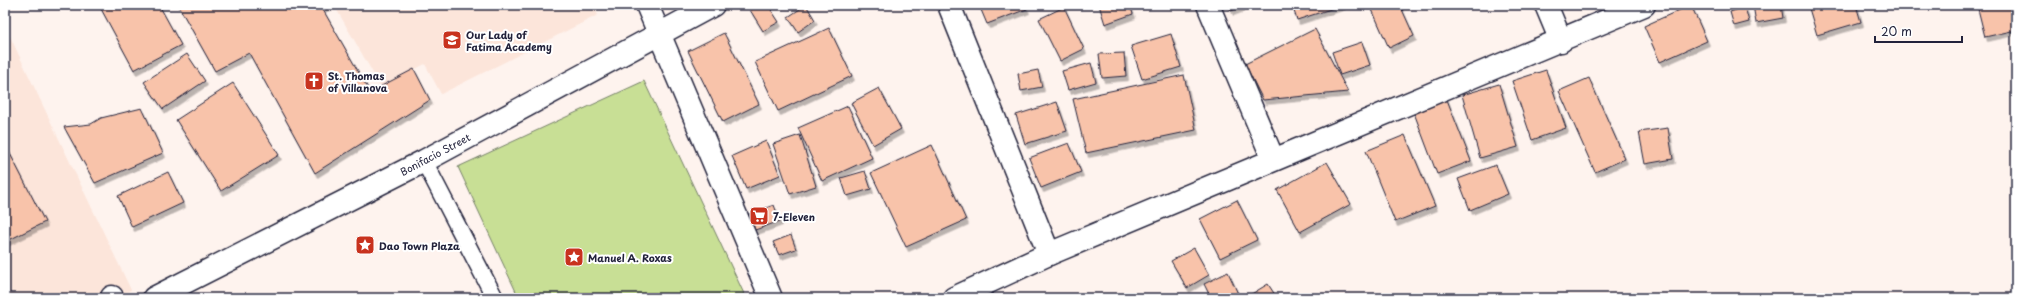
<svg xmlns="http://www.w3.org/2000/svg" width="2021" height="303" viewBox="0 0 2021 303" font-family="'Playpen Sans',sans-serif">
	<style>
		.built { fill: #fce5da }
		.green { fill: #c8df95; stroke: #758068 }
		.building { fill: #f8c3aa; stroke: #22223b; filter: url(#shadow) }
		.lines { fill: none; stroke-linecap: round; stroke-linejoin: round }
		.lane-casing { stroke: #22223b; stroke-width: 19 }
		.street-casing { stroke: #22223b; stroke-width: 25 }
		.secondary-casing { stroke: #22223b; stroke-width: 25 }
		.lane { stroke: #fff; stroke-width: 16 }
		.street { stroke: #fff; stroke-width: 22 }
		.secondary { stroke: #fff; stroke-width: 22 }
		.labels { text-anchor: middle; dominant-baseline: central; stroke-width: 4; stroke-linejoin: round; paint-order: stroke }
		.poi-label { font-size: 10px; font-weight: bold; fill: #22223b; stroke: #fff; text-anchor: start }
		.street-label { font-size: 10px; fill: #22223b; stroke: #fff }
	</style>
	<defs>
		<filter id="shadow"><feDropShadow dx="2.5" dy="4.5" stdDeviation="0" flood-color="#0004"/></filter>
	</defs>
	<rect width="100%" height="100%" fill="#fef3ee"/>
	<filter id="ink" filterUnits="userSpaceOnUse"><feTurbulence type="fractalNoise" baseFrequency=".025" numOctaves="2"/><feDisplacementMap in="SourceGraphic" scale="8" xChannelSelector="R" yChannelSelector="G"/><feConvolveMatrix kernelMatrix="1 2 1 2 8 2 1 2 1" color-interpolation-filters="sRGB"/></filter>
	<g filter="url(#ink)">
		<g class="built">
			<path d="M 334,5 L 593,5 L 598,15 L 441,94 L 425,64 L 381,87 Z"/>
			<path d="M 5,28 L 6,28 L 131,290 L 115,298 L 5,298 Z"/>
		</g>
		<path class="green" d="M 644,81 L 746,298 L 519,298 L 458,167 Z"/>
		<g class="building">
			<path d="M 103,5 L 159,5 L 181,45 L 134,70 L 100,7 Z"/>
			<path d="M 178,5 L 329,5 L 322,8 L 370,92 L 414,69 L 430,100 L 315,173 L 249,53 L 215,71 Z"/>
			<path d="M 759,5 L 768,5 L 779,22 L 763,31 L 750,10 Z"/>
			<path d="M 806,5 L 815,20 L 798,32 L 788,17 Z"/>
			<path d="M 979,5 L 1025,5 L 1027,9 L 987,24 Z"/>
			<path d="M 1099,5 L 1130,5 L 1133,14 L 1105,24 Z"/>
			<path d="M 1228,5 L 1247,5 L 1231,11 Z"/>
			<path d="M 1292,5 L 1343,5 L 1297,20 Z"/>
			<path d="M 1370,5 L 1400,5 L 1414,36 L 1389,48 Z"/>
			<path d="M 1691,5 L 1707,41 L 1660,62 L 1644,26 Z"/>
			<path d="M 1753,5 L 1781,5 L 1783,18 L 1756,23 Z"/>
			<path d="M 1808,5 L 1856,5 L 1861,22 L 1817,35 Z"/>
			<path d="M 1977,5 L 2016,5 L 2016,30 L 1985,37 Z"/>
			<path d="M 1064,7 L 1084,49 L 1060,61 L 1039,19 Z"/>
			<path d="M 1745,7 L 1749,22 L 1734,26 L 1730,12 Z"/>
			<path d="M 829,28 L 852,76 L 778,111 L 755,62 Z"/>
			<path d="M 1315,29 L 1348,92 L 1263,100 L 1245,64 Z"/>
			<path d="M 724,33 L 759,104 L 723,122 L 688,51 Z"/>
			<path d="M 1171,34 L 1181,67 L 1142,79 L 1131,46 Z"/>
			<path d="M 1362,42 L 1370,65 L 1340,75 L 1332,52 Z"/>
			<path d="M 1124,53 L 1126,76 L 1102,78 L 1099,54 Z"/>
			<path d="M 187,54 L 205,81 L 163,109 L 144,82 Z"/>
			<path d="M 1091,63 L 1096,82 L 1068,90 L 1062,71 Z"/>
			<path d="M 1038,70 L 1042,87 L 1021,91 L 1018,74 Z"/>
			<path d="M 1546,70 L 1566,128 L 1532,140 L 1512,81 Z"/>
			<path d="M 1184,75 L 1196,130 L 1086,153 L 1073,99 Z"/>
			<path d="M 1589,78 L 1625,159 L 1595,172 L 1559,91 Z"/>
			<path d="M 233,83 L 279,155 L 221,191 L 176,120 Z"/>
			<path d="M 1499,84 L 1518,147 L 1480,158 L 1462,95 Z"/>
			<path d="M 879,88 L 901,129 L 873,145 L 851,103 Z"/>
			<path d="M 1444,92 L 1471,161 L 1437,174 L 1411,105 Z"/>
			<path d="M 1057,102 L 1067,131 L 1025,144 L 1016,115 Z"/>
			<path d="M 848,106 L 872,158 L 822,181 L 798,128 Z"/>
			<path d="M 142,108 L 163,153 L 95,183 L 64,127 L 91,124 L 101,118 Z"/>
			<path d="M 1668,128 L 1673,159 L 1645,164 L 1639,132 Z"/>
			<path d="M 800,135 L 816,186 L 790,194 L 773,144 Z"/>
			<path d="M 1405,135 L 1435,206 L 1395,222 L 1366,151 Z"/>
			<path d="M 766,141 L 780,175 L 746,189 L 732,156 Z"/>
			<path d="M 1069,143 L 1081,172 L 1041,188 L 1029,158 Z"/>
			<path d="M 5,144 L 45,222 L 5,242 Z"/>
			<path d="M 932,145 L 966,220 L 906,247 L 871,173 Z"/>
			<path d="M 1327,162 L 1351,204 L 1300,232 L 1277,190 Z"/>
			<path d="M 1496,165 L 1508,194 L 1470,210 L 1458,179 Z"/>
			<path d="M 865,171 L 871,189 L 847,196 L 841,178 Z"/>
			<path d="M 168,172 L 183,203 L 132,227 L 118,196 Z"/>
			<path d="M 1237,200 L 1257,240 L 1220,258 L 1200,219 Z"/>
			<path d="M 774,205 L 780,221 L 755,230 L 749,214 Z"/>
			<path d="M 791,235 L 796,249 L 779,255 L 773,242 Z"/>
			<path d="M 1194,248 L 1209,275 L 1187,288 L 1171,261 Z"/>
			<path d="M 1228,272 L 1239,296 L 1236,298 L 1211,298 L 1204,284 Z"/>
			<path d="M 1268,284 L 1277,298 L 1245,298 Z"/>
		</g>
		<g class="lines">
			<defs>
				<path id="lane" d="M 424,161 L 495,298"/>
				<g id="street">
					<path d="M 949,5 L 1049,254"/>
					<path d="M 1208,5 L 1273,159"/>
					<path d="M 1546,5 L 1561,41"/>
					<path d="M 112,297 L 112,298"/>
					<path d="M 154,298 L 424,161 L 713,5"/>
				</g>
				<g id="secondary">
					<path d="M 647,5 L 771,298"/>
					<path d="M 954,298 L 1049,254 L 1644,5"/>
				</g>
			</defs>
			<use href="#lane" class="lane-casing"/>
			<use href="#street" class="street-casing"/>
			<use href="#secondary" class="secondary-casing"/>
			<use href="#lane" class="lane"/>
			<use href="#street" class="street"/>
			<use href="#secondary" class="secondary"/>
		</g>
	</g>
	<defs>
		<symbol id="school-square" viewBox="-11 -11 22 22"><rect x="-9" y="-9" width="18" height="18" rx="4" fill="#c8321e" stroke="#fff"/><path d="M0-5L7-2L0 1L-7-2ZM-4 1L0 2.5L4 1V4Q0 6-4 4Z" fill="#fff"/></symbol>
		<symbol id="church-square" viewBox="-11 -11 22 22"><rect x="-9" y="-9" width="18" height="18" rx="4" fill="#c8321e" stroke="#fff"/><path d="M-1.2-6h2.4v3.5h3.3v2.4h-3.3V6h-2.4V-.1h-3.3v-2.4h3.3Z" fill="#fff"/></symbol>
		<symbol id="supermarket-square" viewBox="-11 -11 22 22"><rect x="-9" y="-9" width="18" height="18" rx="4" fill="#c8321e" stroke="#fff"/><path d="M-6-5.5h2.5l.6 2H6L4.5 2H-2.5L-4.4-4H-6ZM-1.5 3.2a1.3 1.3 0 1 0 .1 0ZM3 3.2a1.3 1.3 0 1 0 .1 0Z" fill="#fff"/></symbol>
		<symbol id="sight-square" viewBox="-11 -11 22 22"><rect x="-9" y="-9" width="18" height="18" rx="4" fill="#c8321e" stroke="#fff"/><path d="M0-6L1.8-2.2L6-1.7L2.9 1.2L3.7 5.4L0 3.3L-3.7 5.4L-2.9 1.2L-6-1.7L-1.8-2.2Z" fill="#fff"/></symbol>
	</defs>
	<g fill-rule="evenodd">
		<use href="#school-square" x="441" y="29" width="22" height="22"/>
		<use href="#church-square" x="303" y="70" width="22" height="22"/>
		<use href="#supermarket-square" x="748" y="205" width="22" height="22"/>
		<use href="#sight-square" x="354" y="234" width="22" height="22"/>
		<use href="#sight-square" x="563" y="246" width="22" height="22"/>
	</g>
	<g class="labels">
		<g class="poi-label">
			<text x="466" y="34">Our Lady of<tspan x="466" dy="12">Fatima Academy</tspan></text>
			<text x="328" y="75">St. Thomas<tspan x="328" dy="12">of Villanova</tspan></text>
			<text x="773" y="216">7-Eleven</text>
			<text x="379" y="245">Dao Town Plaza</text>
			<text x="588" y="257">Manuel A. Roxas</text>
		</g>
		<g class="street-label">
			<text transform="translate(435 154) rotate(-28)">Bonifacio Street</text>
		</g>
	</g>
	<rect width="2021" height="303" fill="none" stroke="#fff" stroke-width="20"/>
	<rect x="10" y="10" width="2001" height="283" fill="none" stroke="#22223b" stroke-width="1.5" filter="url(#ink)"/>
	<path d="M1875 36v6h87v-6" fill="none" stroke="#22223b" stroke-width="2"/>
	<text x="1881" y="36" font-size="12" fill="#22223b" stroke="#ffffff" stroke-width="3" paint-order="stroke">20 m</text>
</svg>
